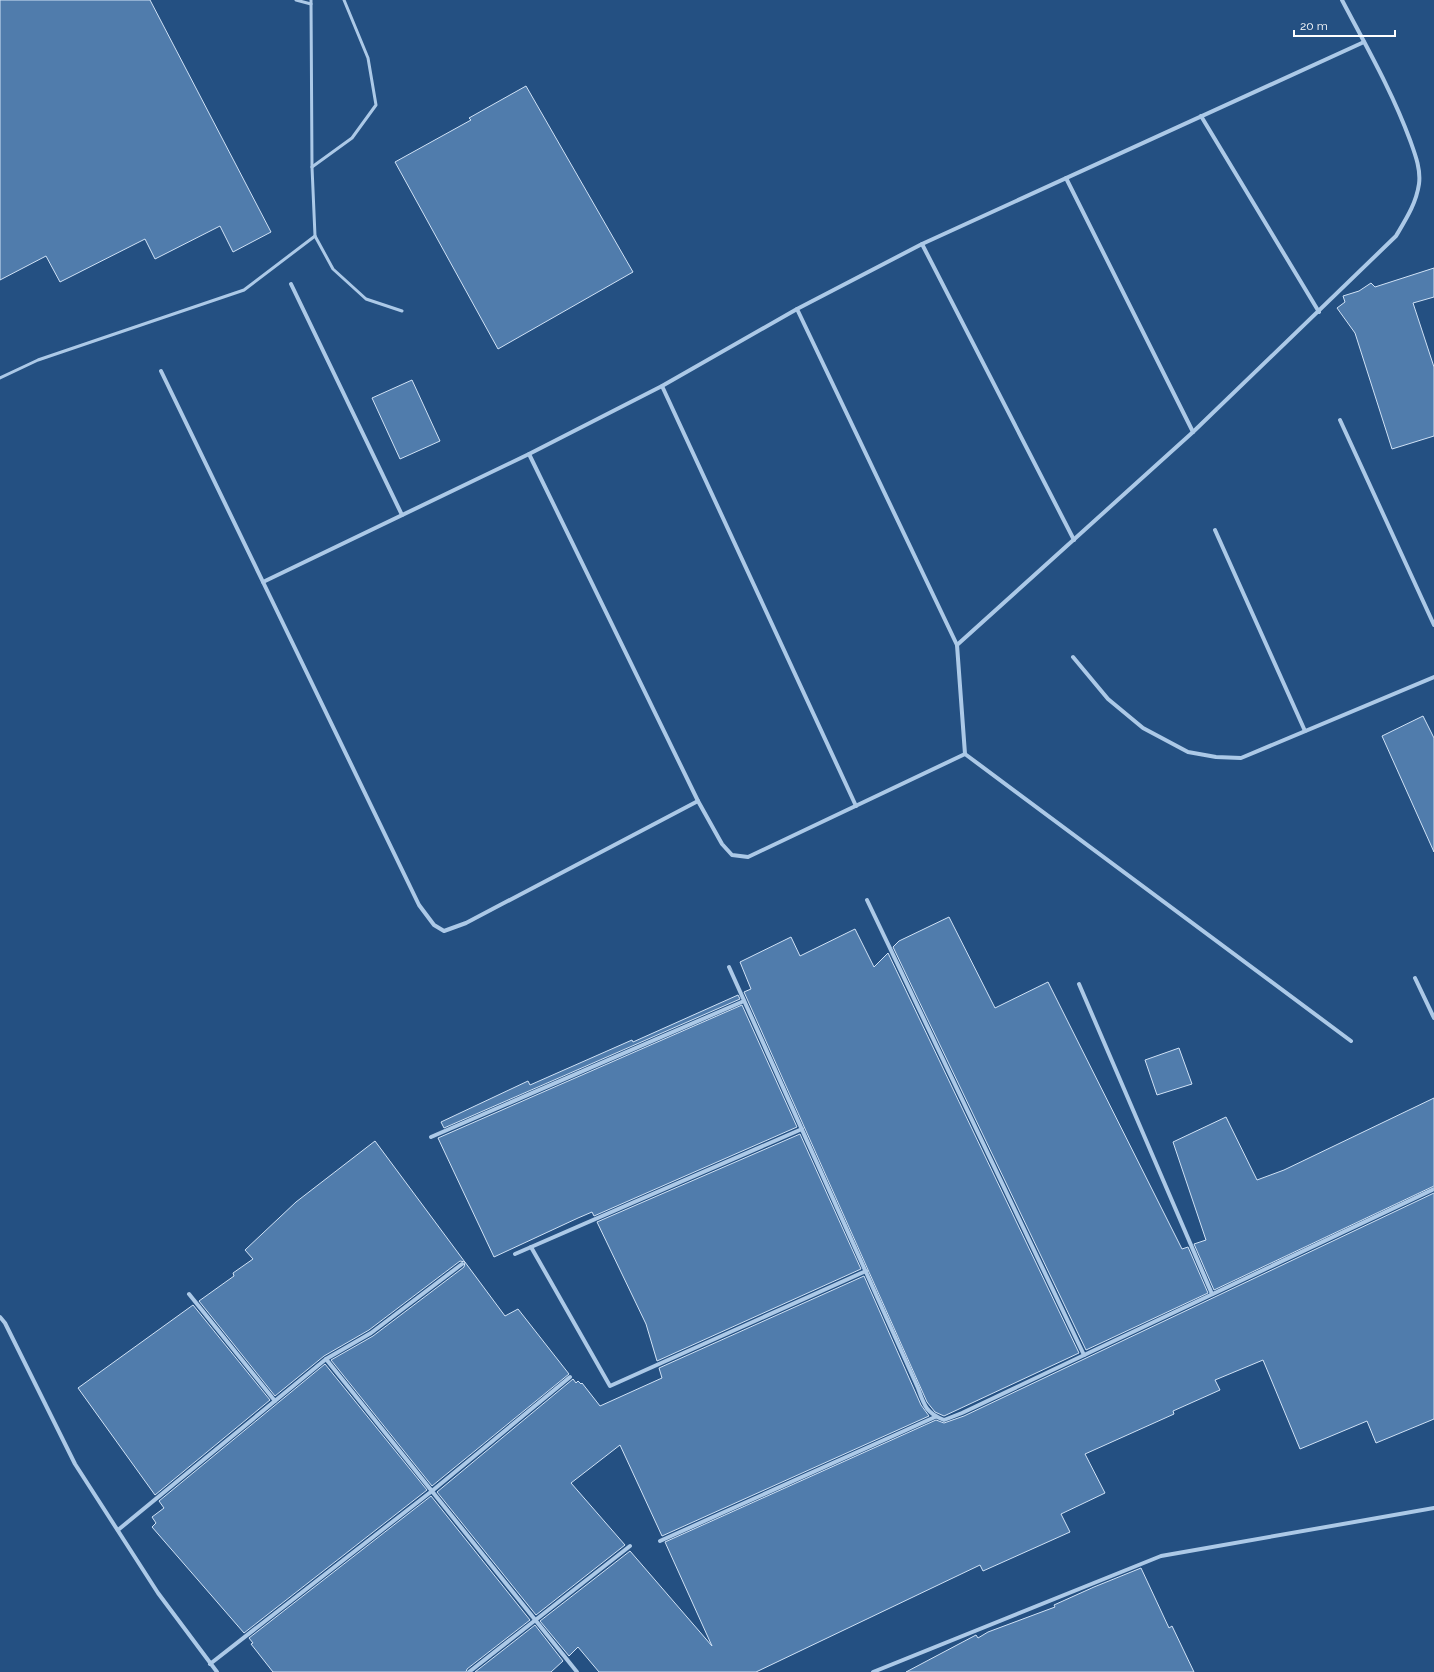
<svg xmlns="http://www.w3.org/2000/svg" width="1434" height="1672" viewBox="0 0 1434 1672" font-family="Raleway,sans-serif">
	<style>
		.building { fill: #507cac; stroke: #d0e2f6 }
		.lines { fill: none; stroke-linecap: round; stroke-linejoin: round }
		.service { stroke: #acc9e7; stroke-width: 3 }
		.minor { stroke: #acc9e7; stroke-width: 4 }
	</style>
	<rect width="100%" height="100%" fill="#245082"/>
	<g class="building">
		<path d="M 0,0 L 150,0 L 271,232 L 233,252 L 220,226 L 155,259 L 145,239 L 60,282 L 46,256 L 0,280 Z"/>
		<path d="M 526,86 L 633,272 L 498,349 L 395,162 L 471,120 L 469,118 Z"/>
		<path d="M 1434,268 L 1434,297 L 1413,303 L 1434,367 L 1434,436 L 1392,449 L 1355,333 L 1337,308 L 1345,302 L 1343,296 L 1359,291 L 1371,283 L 1375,287 Z"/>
		<path d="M 412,380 L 440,441 L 400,459 L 372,398 Z"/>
		<path d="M 1423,716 L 1434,738 L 1434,852 L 1382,736 Z"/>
		<path d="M 949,917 L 995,1008 L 1048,982 L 1182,1249 L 1188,1247 L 1208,1293 L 1086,1350 L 893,947 L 899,941 Z"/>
		<path d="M 855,929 L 874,967 L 888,953 L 1079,1353 L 944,1416 L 935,1412 L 927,1402 L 744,992 L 751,989 L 740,962 L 791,937 L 800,956 Z"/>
		<path d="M 738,995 L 740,999 L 444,1128 L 441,1122 L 528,1081 L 530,1085 L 632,1040 L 633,1042 Z"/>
		<path d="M 742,1005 L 797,1127 L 594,1216 L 592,1212 L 578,1218 L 494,1257 L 438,1138 Z"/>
		<path d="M 1179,1048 L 1192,1084 L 1157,1095 L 1145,1060 Z"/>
		<path d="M 1434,1098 L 1434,1186 L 1214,1290 L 1194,1244 L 1206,1240 L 1173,1142 L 1226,1117 L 1257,1180 L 1284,1170 Z"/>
		<path d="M 800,1134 L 861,1269 L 657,1361 L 646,1324 L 597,1222 Z"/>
		<path d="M 375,1141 L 505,1316 L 518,1309 L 569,1374 L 432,1486 L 331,1360 L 373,1336 L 464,1267 L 465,1262 L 460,1261 L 369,1330 L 324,1356 L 275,1396 L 199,1301 L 234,1276 L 233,1273 L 253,1259 L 245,1250 L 296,1202 Z"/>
		<path d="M 1434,1193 L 1434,1419 L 1376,1443 L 1367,1421 L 1300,1449 L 1263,1360 L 1215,1380 L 1220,1390 L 1173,1411 L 1174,1414 L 1085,1454 L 1105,1493 L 1061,1514 L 1070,1532 L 983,1571 L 980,1565 L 756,1672 L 599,1672 L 578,1647 L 569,1656 L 540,1621 L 630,1551 L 712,1646 L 665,1542 L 936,1420 L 944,1423 L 964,1416 Z"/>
		<path d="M 864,1276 L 921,1405 L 929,1416 L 662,1536 L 620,1445 L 571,1483 L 625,1545 L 536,1615 L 437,1492 L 573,1379 L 576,1383 L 578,1381 L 581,1384 L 582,1383 L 600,1406 L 662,1378 L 659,1368 Z"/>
		<path d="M 193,1305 L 270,1400 L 155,1495 L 78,1388 Z"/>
		<path d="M 325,1364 L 427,1490 L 244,1633 L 152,1527 L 156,1523 L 152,1517 L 164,1508 L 159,1501 Z"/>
		<path d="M 431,1496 L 530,1620 L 467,1669 L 466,1672 L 273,1672 L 251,1644 L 253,1643 L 249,1638 Z"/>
		<path d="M 1141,1568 L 1169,1628 L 1172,1626 L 1194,1672 L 906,1672 L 976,1635 L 978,1638 L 988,1632 L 1055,1607 L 1054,1605 L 1094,1587 Z"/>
		<path d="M 535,1625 L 563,1661 L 551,1672 L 475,1672 Z"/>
	</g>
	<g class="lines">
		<g class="service">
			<path d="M 296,0 L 311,4"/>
			<path d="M 311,0 L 312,167 L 315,236 L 333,269 L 366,299 L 402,311"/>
			<path d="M 312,167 L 352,138 L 376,105 L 368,58 L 344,0"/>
			<path d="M 0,378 L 38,360 L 244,290 L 315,236"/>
		</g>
		<g class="minor">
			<path d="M 1201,116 L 1319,312"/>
			<path d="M 1066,178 L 1193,432"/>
			<path d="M 922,244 L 1074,540"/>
			<path d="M 291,284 L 402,515"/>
			<path d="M 161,371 L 263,582 L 529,454 L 662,386 L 797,309"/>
			<path d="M 662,386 L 856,806"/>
			<path d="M 1340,420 L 1434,625"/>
			<path d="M 529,454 L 698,801 L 722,844 L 732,855 L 748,857 L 965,754"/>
			<path d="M 1215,530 L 1305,731"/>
			<path d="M 263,582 L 419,905 L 434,925 L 444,931 L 466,923 L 698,801"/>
			<path d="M 957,645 L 1193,432 L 1396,236 C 1406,219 1416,204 1419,184 C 1421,169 1415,154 1410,140 C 1392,91 1366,46 1342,0"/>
			<path d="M 1073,657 L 1108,699 L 1143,728 L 1188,752 L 1216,757 L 1241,758 L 1434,677"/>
			<path d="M 867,900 L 1084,1355"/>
			<path d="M 729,967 L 918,1388 C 924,1405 926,1413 944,1420 L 962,1413 L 1434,1189"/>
			<path d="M 1415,978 L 1434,1018"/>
			<path d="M 1079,984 L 1212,1294"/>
			<path d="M 1351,1041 L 965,754 L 957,645 L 797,309 L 922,244 L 1364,42"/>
			<path d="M 431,1137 L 744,1001"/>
			<path d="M 531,1247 L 610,1386 L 866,1271"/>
			<path d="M 515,1254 L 802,1129"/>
			<path d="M 189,1294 L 275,1401"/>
			<path d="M 0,1317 L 5,1323 L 75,1464 L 158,1593 L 217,1672"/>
			<path d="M 326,1359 L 577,1672"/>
			<path d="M 118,1530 L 326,1359 L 371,1333 L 462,1264"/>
			<path d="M 660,1541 L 935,1417"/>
			<path d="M 210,1664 L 432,1491 L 570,1377"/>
			<path d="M 469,1672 L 630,1546"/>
			<path d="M 873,1672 L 1161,1556 L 1434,1508"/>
		</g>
	</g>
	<path d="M1294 30v6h101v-6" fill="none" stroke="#ffffff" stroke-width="2"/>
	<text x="1300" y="30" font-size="12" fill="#ffffff" stroke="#245082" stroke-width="3" paint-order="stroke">20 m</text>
</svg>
